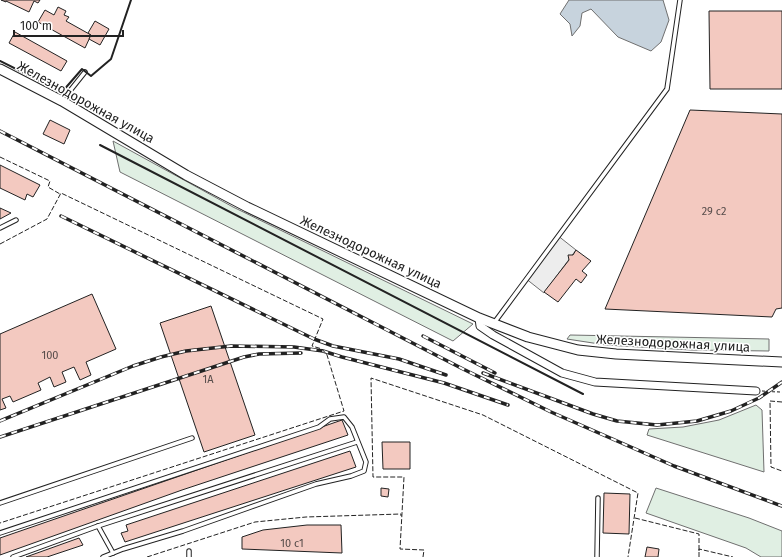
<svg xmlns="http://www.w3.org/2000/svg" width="782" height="557" viewBox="0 0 782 557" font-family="'Fira Sans',sans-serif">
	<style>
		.green { fill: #e0efe3; stroke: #6f6f6f }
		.parking { fill: #ededed; stroke: #6f6f6f }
		.water { fill: #c7d3dd; stroke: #6f6f6f }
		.building { fill: #f3c9c0; stroke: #222 }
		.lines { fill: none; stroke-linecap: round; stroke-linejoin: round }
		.service-casing { stroke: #222; stroke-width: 5.5 }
		.minor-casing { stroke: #222; stroke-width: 9 }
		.secondary-casing { stroke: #222; stroke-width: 11 }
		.path { stroke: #646464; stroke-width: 1.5; stroke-dasharray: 3 2; stroke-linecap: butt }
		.service { stroke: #fff; stroke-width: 3.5 }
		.minor { stroke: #fff; stroke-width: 7 }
		.secondary { stroke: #fff; stroke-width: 9 }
		.rail-casing { stroke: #222; stroke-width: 3.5 }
		.rail { stroke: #fff; stroke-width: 2; stroke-dasharray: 6; stroke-linecap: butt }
		.fence { stroke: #222; stroke-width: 1; stroke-dasharray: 5 2; stroke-linecap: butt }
		.wall { stroke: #222; stroke-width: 2 }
		.labels { text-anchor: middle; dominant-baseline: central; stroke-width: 3; stroke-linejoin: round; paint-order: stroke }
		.number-label { font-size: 11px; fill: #564c4a }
		.street-label { font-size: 13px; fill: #222; stroke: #fff }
	</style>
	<rect width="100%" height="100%" fill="#fff"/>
	<g class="green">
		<path d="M 113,141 L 233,207 L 473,324 L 453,341 L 120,172 Z"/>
		<path d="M 570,335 L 769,339 L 769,351 L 691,350 L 606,345 L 567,339 Z"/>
		<path d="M 756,405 L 762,410 L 764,472 L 647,435 L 649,429 L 683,427 L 719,420 Z"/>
		<path d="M 656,488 L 749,518 L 782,531 L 782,557 L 761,557 L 746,548 L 646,513 Z"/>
	</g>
	<path class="parking" d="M 557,235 L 576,250 L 544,293 L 525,278 Z"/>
	<path class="water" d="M 569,0 L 663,0 L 669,20 L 661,42 L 651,51 L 618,37 L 591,9 L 582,13 L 580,26 L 572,36 L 570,24 L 560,14 Z"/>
	<g class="building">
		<path d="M 1,0 L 40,0 L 38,3 L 34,1 L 29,12 L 6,1 L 6,2 Z"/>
		<path d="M 58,7 L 66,11 L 64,15 L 69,17 L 66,21 L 91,35 L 85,48 L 38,22 L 45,10 L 54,15 Z"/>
		<path d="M 709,11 L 782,11 L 782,89 L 710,89 Z"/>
		<path d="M 95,21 L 109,29 L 100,45 L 89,39 L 91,35 L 88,33 Z"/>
		<path d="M 15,32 L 67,61 L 61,71 L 9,43 Z"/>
		<path d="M 690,110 L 782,114 L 782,308 L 776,309 L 772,317 L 605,309 Z"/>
		<path d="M 50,120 L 70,130 L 64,144 L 43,134 Z"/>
		<path d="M 0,165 L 40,185 L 33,197 L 27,194 L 25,200 L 0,188 Z"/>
		<path d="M 0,208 L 11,213 L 0,219 Z"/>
		<path d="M 576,250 L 591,261 L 582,271 L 587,275 L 581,283 L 576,279 L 558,302 L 544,292 L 569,260 L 568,255 L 573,255 Z"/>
		<path d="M 92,294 L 116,349 L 86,362 L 91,375 L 80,380 L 74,367 L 62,372 L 66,382 L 54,387 L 50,377 L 38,383 L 41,390 L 13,402 L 10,396 L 2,399 L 6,408 L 0,410 L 0,334 Z"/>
		<path d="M 211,306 L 255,435 L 204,452 L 160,323 Z"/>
		<path d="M 342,420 L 348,435 L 182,490 L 0,555 L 0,538 Z"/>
		<path d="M 382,442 L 410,442 L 410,469 L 383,469 Z"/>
		<path d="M 350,451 L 356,467 L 125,542 L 121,533 L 128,531 L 126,525 Z"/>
		<path d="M 381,488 L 389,489 L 388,497 L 381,496 Z"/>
		<path d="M 604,493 L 630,494 L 629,534 L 603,533 Z"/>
		<path d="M 307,525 L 341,525 L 342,553 L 242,549 L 242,537 L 263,530 Z"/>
		<path d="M 79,538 L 83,545 L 47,557 L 26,557 Z"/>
		<path d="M 647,547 L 659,549 L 658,557 L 645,557 Z"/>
	</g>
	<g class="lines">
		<defs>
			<g id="service">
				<path d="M 60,98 L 69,92 L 85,72"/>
				<path d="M 0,228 L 16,220"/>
				<path d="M 494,323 L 667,89 L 680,0"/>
				<path d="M 0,503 L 192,438"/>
				<path d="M 98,526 L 113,553"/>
				<path d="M 0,533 L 319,427 L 330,419 L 344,417 L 352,427 L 366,462 L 364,471 L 351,476 L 316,484 L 183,531 L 123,549 L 103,557"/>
				<path d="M 13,557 L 98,526 L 357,442"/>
				<path d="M 189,557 L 189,551"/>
				<path d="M 597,557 L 598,498"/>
			</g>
			<path id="minor" d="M 479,318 L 480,326 L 493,335 L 562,373 L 595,382 L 756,391"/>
			<path id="secondary" d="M 0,69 L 62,101 L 186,175 L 247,207 L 479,318 L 528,337 L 578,350 L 616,354 L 782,362"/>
		</defs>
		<use href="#service" class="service-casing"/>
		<use href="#minor" class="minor-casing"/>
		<use href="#secondary" class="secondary-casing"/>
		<path class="path" d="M 762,391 L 782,392"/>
		<use href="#service" class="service"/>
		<use href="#minor" class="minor"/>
		<use href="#secondary" class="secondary"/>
		<defs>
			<g id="rail">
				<path d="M 0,131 L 463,369 L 551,412 L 674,466 L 782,506"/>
				<path d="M 61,216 L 314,339 L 333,346 L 399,359 L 446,375"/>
				<path d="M 423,336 L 495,373"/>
				<path d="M 483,373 L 593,414 L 617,421 L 657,425 L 697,421 L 731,411 L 759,398 L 782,382"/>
				<path d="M 0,421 L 133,366 L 161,357 L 186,351 L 231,346 L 294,347 L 323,351 L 342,357 L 444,383 L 508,405"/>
				<path d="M 0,437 L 244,357 L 259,354 L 301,353"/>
			</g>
		</defs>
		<use href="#rail" class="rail-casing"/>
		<use href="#rail" class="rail"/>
		<g class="fence">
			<path d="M 0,157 L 50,181 L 48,187 L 60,194"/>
			<path d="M 0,244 L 47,219 L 61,193 L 323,319 L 312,346 L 322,349 L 327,355 L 344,411 L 0,523"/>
			<path d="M 782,402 L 770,401 L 771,467 L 782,471"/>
			<path d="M 635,518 L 699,534 L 699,557"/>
			<path d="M 699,551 L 699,549 L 733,557"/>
			<path d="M 147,557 L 255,522 L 306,517 L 401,514 L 401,516"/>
			<path d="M 423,557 L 424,550 L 400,549 L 404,477 L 373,477 L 371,378 L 483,415 L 638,493 L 628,557"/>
		</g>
		<g class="wall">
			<path d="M 0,61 L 62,92 L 82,69 L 91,76 L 111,59 L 131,0"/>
			<path d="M 100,145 L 583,394"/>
		</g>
	</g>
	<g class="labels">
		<g class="number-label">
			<text x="714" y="211">29 с2</text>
			<text x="50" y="355">100</text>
			<text x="208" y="379">1А</text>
			<text x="292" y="543">10 с1</text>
		</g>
		<g class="street-label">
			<text transform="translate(86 102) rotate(29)">Железнодорожная улица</text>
			<text transform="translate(371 252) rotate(25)">Железнодорожная улица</text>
			<text transform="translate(673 343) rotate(3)">Железнодорожная улица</text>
		</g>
	</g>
	<path d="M14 30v6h109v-6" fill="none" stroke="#222222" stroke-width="2"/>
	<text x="20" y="30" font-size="12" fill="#222222" stroke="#ffffff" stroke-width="3" paint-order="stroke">100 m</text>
</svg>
